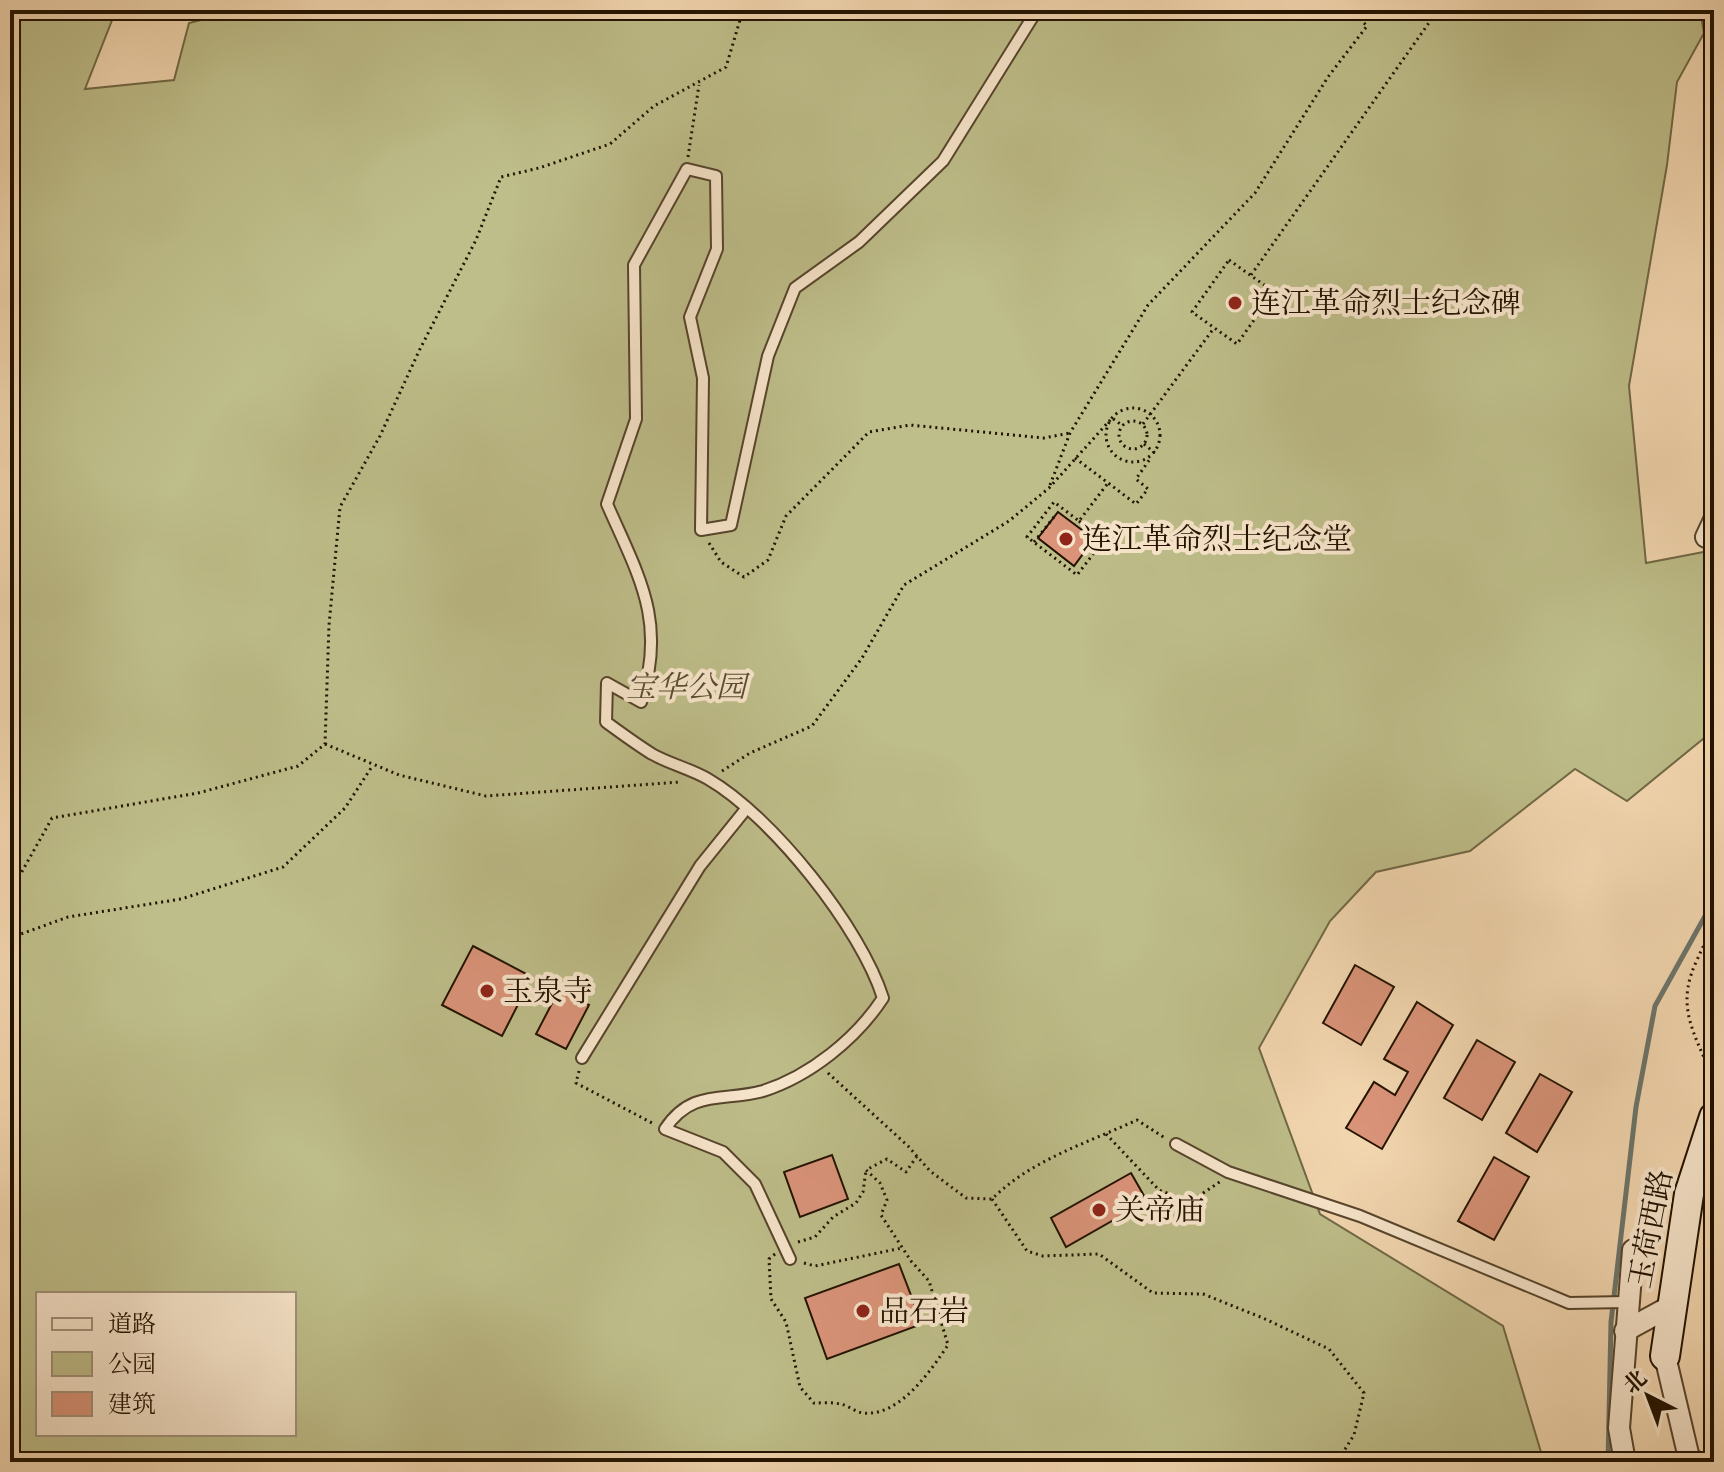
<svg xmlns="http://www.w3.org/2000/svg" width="1724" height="1472" viewBox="0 0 1724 1472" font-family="'IM FELL French Canon','Noto Serif SC',serif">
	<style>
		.green { fill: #bebe8a; stroke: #706845; stroke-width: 2; fill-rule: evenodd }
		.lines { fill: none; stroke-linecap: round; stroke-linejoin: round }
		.stream { stroke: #6d766d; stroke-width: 5 }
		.building { fill: #db947a; stroke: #211200; stroke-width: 2 }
		.lane-casing { stroke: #56442c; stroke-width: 14 }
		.street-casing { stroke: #56442c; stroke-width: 24 }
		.secondary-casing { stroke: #211200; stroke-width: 32 }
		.path { stroke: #211200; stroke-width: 3; stroke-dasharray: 2 4; stroke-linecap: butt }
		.lane { stroke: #f8e6cc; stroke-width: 10 }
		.street { stroke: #f8e6cc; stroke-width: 20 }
		.secondary { stroke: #f8e6cc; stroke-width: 28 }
		.poi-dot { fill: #8f2418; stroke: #f8e6cc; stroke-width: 3 }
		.labels { text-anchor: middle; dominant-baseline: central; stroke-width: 8; stroke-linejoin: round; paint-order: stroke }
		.poi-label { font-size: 30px; fill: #211200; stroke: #f8e6cc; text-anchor: start }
		.park-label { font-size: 30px; font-style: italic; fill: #584e30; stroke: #f8e6cc }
		.street-label { font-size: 30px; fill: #211200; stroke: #f8e6cc }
	</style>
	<rect width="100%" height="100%" fill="#f4d8b1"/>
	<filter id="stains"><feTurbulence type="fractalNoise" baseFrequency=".0025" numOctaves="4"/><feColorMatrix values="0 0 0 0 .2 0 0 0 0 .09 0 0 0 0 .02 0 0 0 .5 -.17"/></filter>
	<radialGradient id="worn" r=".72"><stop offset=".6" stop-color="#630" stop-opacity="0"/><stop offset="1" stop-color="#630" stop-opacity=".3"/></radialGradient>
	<g class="green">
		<path d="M 10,10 L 116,10 L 85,89 L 174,80 L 189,23 L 241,10 L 1700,10 L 1704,33 L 1677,82 L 1667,165 L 1629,386 L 1646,563 L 1714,550 L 1714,730 L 1627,801 L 1575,769 L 1470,851 L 1376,872 L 1330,921 L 1259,1048 L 1320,1214 L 1503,1326 L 1544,1462 L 10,1462 ZM 38,1294 L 294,1294 L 294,1434 L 38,1434 Z"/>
		<path d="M 1705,10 L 1714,10 L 1714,123 L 1713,109 Z"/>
	</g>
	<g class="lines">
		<path class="stream" d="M 1608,1462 L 1611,1322 L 1636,1107 L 1655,1006 L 1714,900"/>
	</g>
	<g class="building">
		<path d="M 1058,512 L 1094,539 L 1074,566 L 1038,538 Z"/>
		<path d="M 473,946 L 532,977 L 502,1036 L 442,1005 Z"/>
		<path d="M 1355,965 L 1394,987 L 1361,1045 L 1323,1023 Z"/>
		<path d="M 559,990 L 589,1005 L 566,1049 L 536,1034 Z"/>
		<path d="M 1417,1002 L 1453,1025 L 1382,1149 L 1346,1128 L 1374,1082 L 1395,1095 L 1408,1072 L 1384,1059 Z"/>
		<path d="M 1477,1040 L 1515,1062 L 1482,1120 L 1444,1098 Z"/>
		<path d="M 1540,1074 L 1572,1092 L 1537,1152 L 1506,1133 Z"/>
		<path d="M 832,1155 L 848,1199 L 800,1217 L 784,1172 Z"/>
		<path d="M 1494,1157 L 1529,1177 L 1494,1240 L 1458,1221 Z"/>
		<path d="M 1131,1173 L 1147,1201 L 1066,1247 L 1051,1218 Z"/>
		<path d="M 899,1264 L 922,1324 L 827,1359 L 805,1298 Z"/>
	</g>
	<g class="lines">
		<defs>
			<g id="lane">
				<path d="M 582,1058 L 700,866 L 746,809"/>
				<path d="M 1176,1144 L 1228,1172 L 1360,1216 L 1569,1303 L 1627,1302"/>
				<path d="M 790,1259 L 755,1184 L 723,1152 L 665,1129 C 692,1088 725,1102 763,1091 C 810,1076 856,1039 883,998 C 861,928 772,816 708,779 C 691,769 670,764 652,754 C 636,744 621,733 606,722 L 607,683 L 641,702 C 667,621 639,577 607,504 L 636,419 L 634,265 L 687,169 L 716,176 L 717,249 L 690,317 L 703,378 L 701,530 L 731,525 L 768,356 L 795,288 L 859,242 L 943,161 L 1037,10"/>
			</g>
			<g id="street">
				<path d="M 1706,537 L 1714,520"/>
				<path d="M 1625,1331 L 1671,1306"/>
				<path d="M 1665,1356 L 1689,1458 L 1696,1462"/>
				<path d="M 1625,1462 L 1619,1428 L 1633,1250"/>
			</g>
			<path id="secondary" d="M 1665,1356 L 1689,1194 L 1714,1117"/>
		</defs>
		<use href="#lane" class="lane-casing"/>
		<use href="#street" class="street-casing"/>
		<use href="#secondary" class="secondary-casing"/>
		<g class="path">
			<path d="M 1422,10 L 1432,17"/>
			<path d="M 1544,10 L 1546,12"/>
			<path d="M 688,157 L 699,85"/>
			<path d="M 1229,260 L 1274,292 L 1237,344 L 1192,312 Z"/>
			<path d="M 1251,275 L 1438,10"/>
			<circle cx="1133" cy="435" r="27"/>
			<circle cx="1133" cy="435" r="14"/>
			<path d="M 1143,424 L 1214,328"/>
			<path d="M 1144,444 L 1155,453"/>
			<path d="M 1075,458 L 1136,504 L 1148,489 L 1136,479 L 1150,459"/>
			<path d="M 1050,485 L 1070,433 L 1148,305 L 1255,193 L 1328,77 L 1367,26 L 1351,10"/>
			<path d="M 1079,521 L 1104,540 L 1077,575 L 1027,537 L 1054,502 L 1079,521 L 1108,483"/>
			<path d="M 1034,542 L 1054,517"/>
			<path d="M 709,543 L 721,562 L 744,577 L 768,560 L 786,516 L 869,432 L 910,425 L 1044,438 L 1070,433"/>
			<path d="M 325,744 L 399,775 L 486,796 L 680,782"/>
			<path d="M 722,771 L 750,753 L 812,726 L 862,658 L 904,585 L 1009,521 L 1049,488 L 1112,418 L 1123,426"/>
			<path d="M 10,893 L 52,818 L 198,793 L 298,766 L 325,744 L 329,625 L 340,507 L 380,436 L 419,351 L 476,240 L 501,177 L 539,168 L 610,144 L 654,106 L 726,67 L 743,10"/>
			<path d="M 10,938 L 68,917 L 181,899 L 283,867 L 345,808 L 373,765"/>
			<path d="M 1706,1062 C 1689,1024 1678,1000 1697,960 C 1702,949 1705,941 1714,933"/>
			<path d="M 579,1071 L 576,1083 L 654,1124"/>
			<path d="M 828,1073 L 908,1146 L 930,1171 L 966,1198 L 992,1199 C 1031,1160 1087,1143 1137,1120 L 1165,1138"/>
			<path d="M 1106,1134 L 1159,1190 L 1190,1202 L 1221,1181"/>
			<path d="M 992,1199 L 1027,1251 L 1043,1256 L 1099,1254 L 1153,1293 L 1203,1294 L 1263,1318 L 1329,1349 L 1364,1393 L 1354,1435 L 1337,1462"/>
			<path d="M 798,1242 L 815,1237 L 833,1217 L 856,1203 L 863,1192 L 866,1170"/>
			<path d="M 775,1254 L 769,1259 L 771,1299 L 786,1322 L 800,1387 L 814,1403 C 822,1403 832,1402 840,1404 C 848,1405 855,1412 863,1413 C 900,1417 931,1370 948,1345 L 929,1281 L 911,1261 L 881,1215 L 887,1200 L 880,1183 L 866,1170 L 887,1159 L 906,1172 L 917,1156"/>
			<path d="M 804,1263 L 815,1266 L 902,1248"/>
		</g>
		<use href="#lane" class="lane"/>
		<use href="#street" class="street"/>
		<use href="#secondary" class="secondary"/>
	</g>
	<g class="poi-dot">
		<circle cx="1235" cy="303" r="8"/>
		<circle cx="1066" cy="539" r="8"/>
		<circle cx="487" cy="991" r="8"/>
		<circle cx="1099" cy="1210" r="8"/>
		<circle cx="863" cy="1311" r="8"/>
	</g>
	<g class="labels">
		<g class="poi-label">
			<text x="1251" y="303">连江革命烈士纪念碑</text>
			<text x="1082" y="539">连江革命烈士纪念堂</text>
			<text x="503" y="991">玉泉寺</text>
			<text x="1115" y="1210">关帝庙</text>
			<text x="879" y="1311">品石岩</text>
		</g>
		<g class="park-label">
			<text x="686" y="687">宝华公园</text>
		</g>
		<g class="street-label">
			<text transform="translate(1651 1229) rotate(-79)">玉荷西路</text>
		</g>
	</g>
	<rect width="1724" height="1472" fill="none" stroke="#f4d8b1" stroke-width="40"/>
	<rect x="12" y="12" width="1700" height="1448" fill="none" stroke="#211200" stroke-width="4"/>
	<rect x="20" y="20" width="1684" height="1432" fill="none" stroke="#211200" stroke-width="2"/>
	<rect x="36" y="1292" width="260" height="144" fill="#f8e6cc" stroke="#a2917a" stroke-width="2"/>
	<rect x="52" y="1318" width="40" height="12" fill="#f8e6cc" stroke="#a2917a" stroke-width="2"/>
	<text x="108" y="1332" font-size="24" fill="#211200">道路</text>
	<rect x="52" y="1352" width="40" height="24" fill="#bebe8a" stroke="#a2917a" stroke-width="2"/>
	<text x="108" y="1372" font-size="24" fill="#211200">公园</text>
	<rect x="52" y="1392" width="40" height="24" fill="#db947a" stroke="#a2917a" stroke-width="2"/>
	<text x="108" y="1412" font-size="24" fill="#211200">建筑</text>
	<g transform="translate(1648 1396) rotate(318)" stroke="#f8e6cc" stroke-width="6" paint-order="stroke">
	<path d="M0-6L14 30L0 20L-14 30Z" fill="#211200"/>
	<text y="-12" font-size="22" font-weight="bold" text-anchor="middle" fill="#211200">北</text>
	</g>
	<rect width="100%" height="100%" filter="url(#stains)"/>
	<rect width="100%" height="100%" fill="url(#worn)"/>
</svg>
